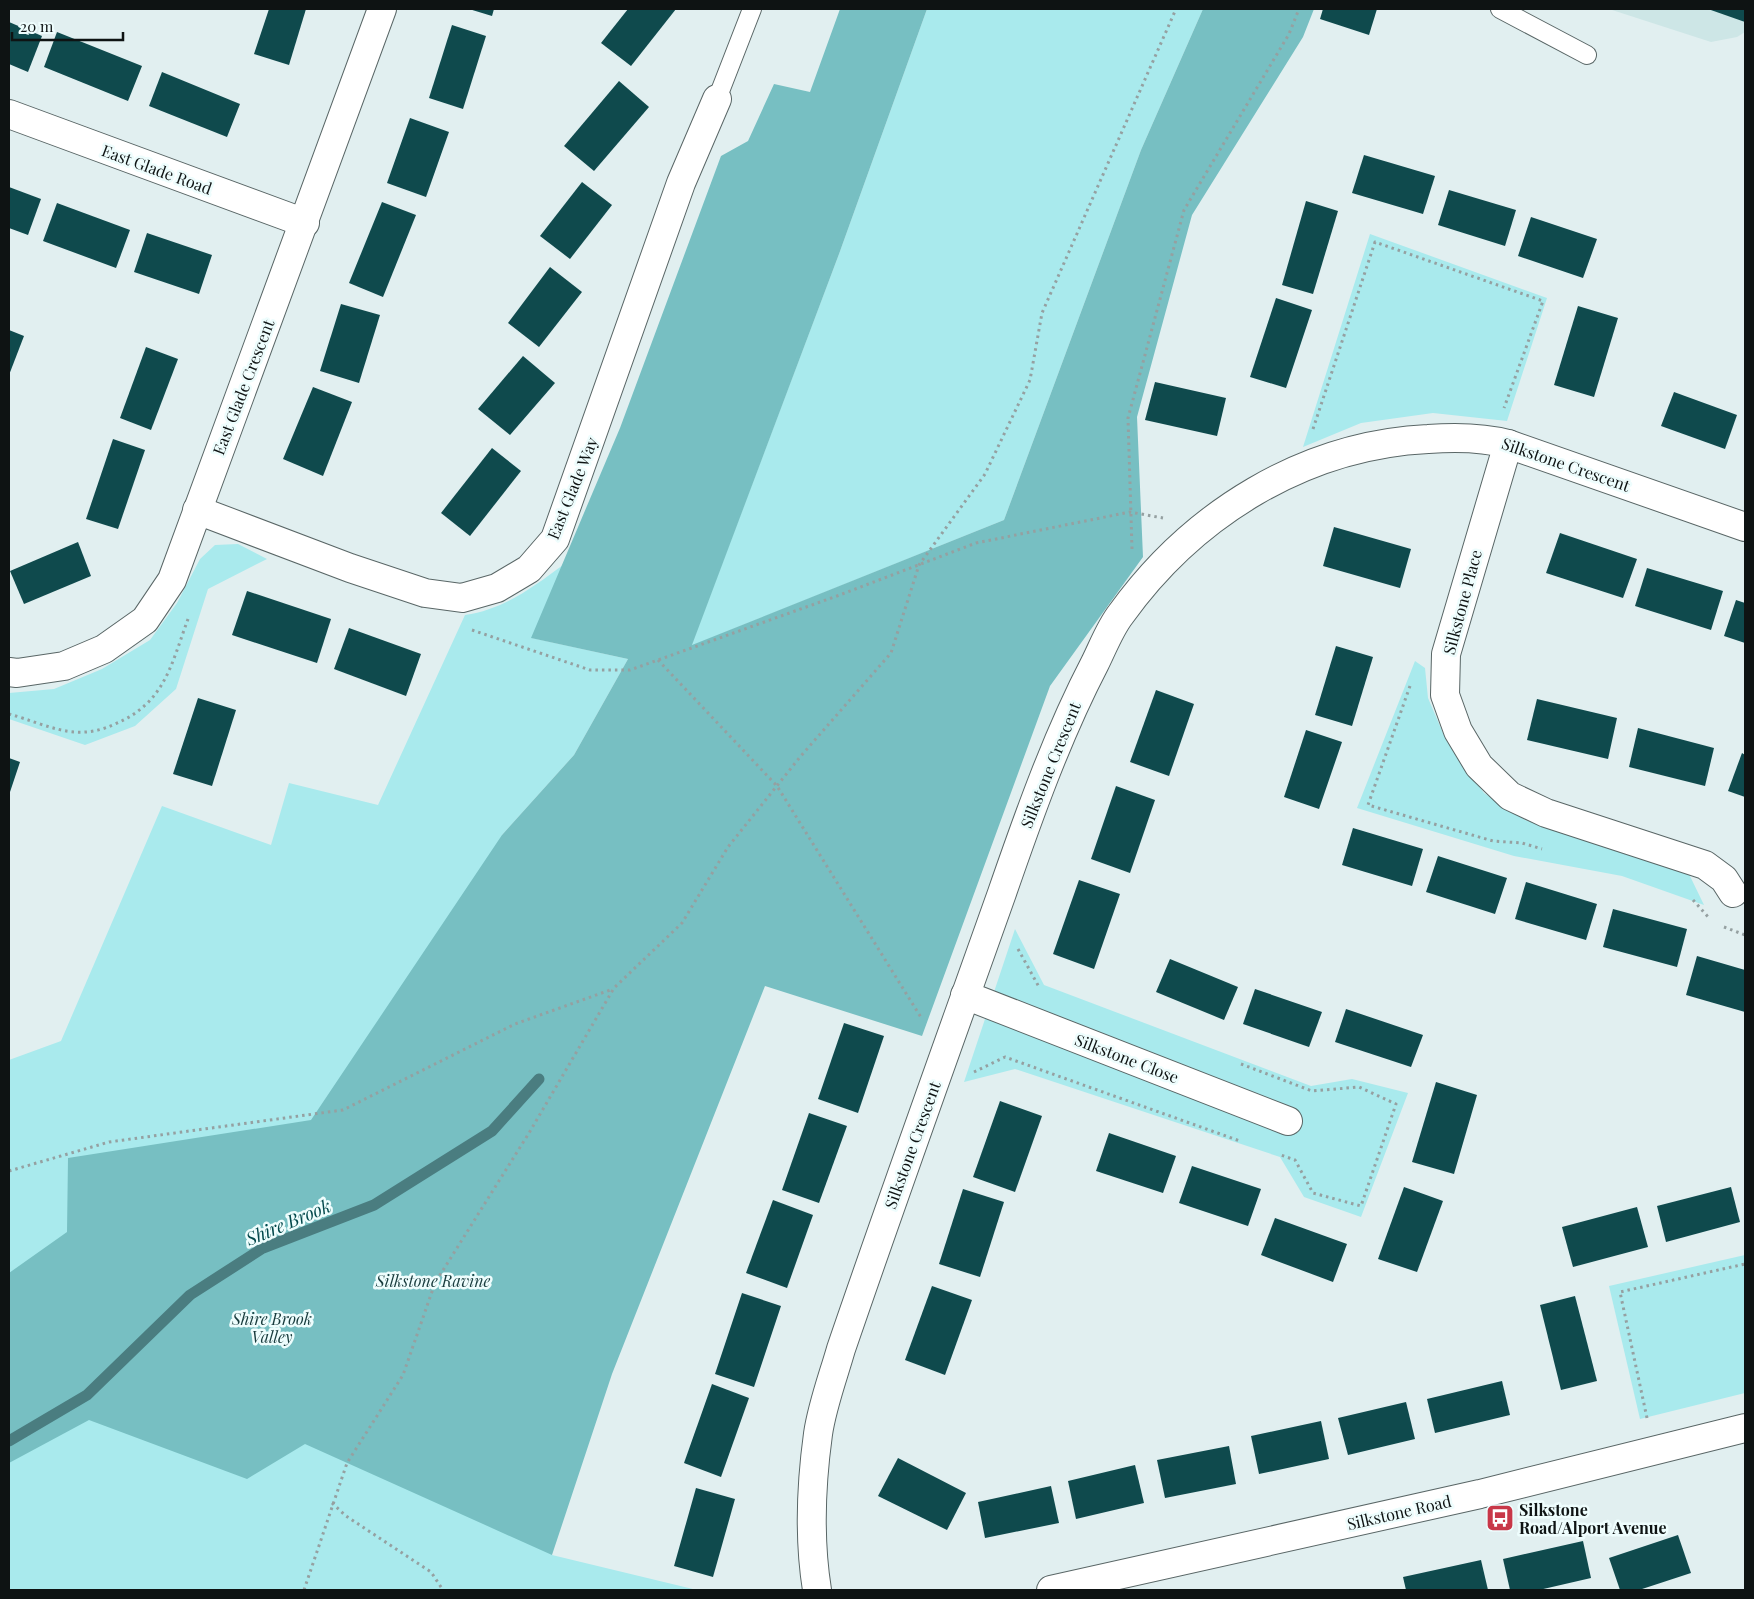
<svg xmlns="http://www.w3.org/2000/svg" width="1754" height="1599" viewBox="0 0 1754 1599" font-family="'Playfair Display',serif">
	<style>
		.built { fill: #cde6e6 }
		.green { fill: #a9eaed }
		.forest { fill: #77bfc2 }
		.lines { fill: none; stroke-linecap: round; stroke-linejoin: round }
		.stream { stroke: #4a7d80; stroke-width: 11 }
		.building { fill: #0f4a4d }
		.service-casing { stroke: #596666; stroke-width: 20 }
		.minor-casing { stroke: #596666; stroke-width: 30 }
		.path { stroke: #95a0a1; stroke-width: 3; stroke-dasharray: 2.5 4; stroke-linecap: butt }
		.service { stroke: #fff; stroke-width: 18 }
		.minor { stroke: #fff; stroke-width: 28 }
		.labels { text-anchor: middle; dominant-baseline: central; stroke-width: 5; stroke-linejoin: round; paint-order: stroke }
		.street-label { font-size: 16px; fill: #0e1313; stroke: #eefdfd }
		.park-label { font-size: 16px; font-style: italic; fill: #183b3d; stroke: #eefdfd }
		.poi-label { font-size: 16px; font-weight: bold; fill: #0e1313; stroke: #eefdfd; text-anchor: start }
		.water-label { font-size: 18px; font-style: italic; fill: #01474a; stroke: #eefdfd }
	</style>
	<rect width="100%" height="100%" fill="#e1eff0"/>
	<path class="built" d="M 1609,9 L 1745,9 L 1745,32 L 1737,37 L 1711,42 Z"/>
	<g class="green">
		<path d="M 927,9 L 1203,9 L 1141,150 L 1004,520 L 691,646 L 839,254 Z"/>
		<path d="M 1370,234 L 1547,298 L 1507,421 L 1433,413 L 1361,423 L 1303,447 Z"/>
		<path d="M 238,544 L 267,559 L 208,589 L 176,689 L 135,726 L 85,745 L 9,719 L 9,693 L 54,689 L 102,669 L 150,640 L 177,603 L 200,559 L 215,545 Z"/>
		<path d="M 563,565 L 532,638 L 628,659 L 574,755 L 502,835 L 552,1555 L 697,1590 L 9,1590 L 9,1060 L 61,1041 L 162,806 L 271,845 L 289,783 L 378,805 L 465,615 C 504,609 532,588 563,565 Z"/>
		<path d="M 1415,661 L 1425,668 L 1428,698 L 1446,740 L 1484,793 L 1525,820 L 1689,874 L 1704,905 L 1622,876 L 1514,856 L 1357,808 Z"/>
		<path d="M 1015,929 L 1044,985 L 1311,1086 L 1352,1079 L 1408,1093 L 1361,1217 L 1304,1197 L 1280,1157 L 1015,1069 L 964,1082 Z"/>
		<path d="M 1745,1255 L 1745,1393 L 1640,1419 L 1609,1286 Z"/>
	</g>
	<path class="forest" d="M 840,9 L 927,9 L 839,254 L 692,645 L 1004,520 L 1141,150 L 1203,9 L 1314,9 L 1303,37 L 1192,215 L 1137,417 L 1143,557 L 1050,686 L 922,1036 L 765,986 L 612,1374 L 552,1555 L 305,1444 L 247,1479 L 89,1420 L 9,1463 L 9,1273 L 67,1232 L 68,1158 L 311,1120 L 502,835 L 574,755 L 628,659 L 531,638 L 620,428 L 721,156 L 748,141 L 774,84 L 810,92 Z"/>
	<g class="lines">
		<path class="stream" d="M 9,1441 L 87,1395 L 190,1295 L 263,1248 L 374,1205 L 492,1131 L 539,1079"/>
	</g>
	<g class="building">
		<path d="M 269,9 L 306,9 L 289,65 L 254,54 Z"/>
		<path d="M 469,9 L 494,9 L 492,16 Z"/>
		<path d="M 628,9 L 676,9 L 631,66 L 601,43 Z"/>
		<path d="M 1323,9 L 1377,9 L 1369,35 L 1320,19 Z"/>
		<path d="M 1708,9 L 1745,9 L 1745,22 Z"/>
		<path d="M 9,22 L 42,36 L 28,72 L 9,64 Z"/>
		<path d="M 452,25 L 486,36 L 463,109 L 429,98 Z"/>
		<path d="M 57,32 L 142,66 L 128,101 L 44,67 Z"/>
		<path d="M 162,72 L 240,104 L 227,137 L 149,106 Z"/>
		<path d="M 619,81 L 649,107 L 594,171 L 564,146 Z"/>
		<path d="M 410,118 L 449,132 L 426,197 L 387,183 Z"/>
		<path d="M 1364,155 L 1435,176 L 1423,214 L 1352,193 Z"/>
		<path d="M 582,182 L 612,205 L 570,259 L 540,236 Z"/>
		<path d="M 9,187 L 41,199 L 28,235 L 9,228 Z"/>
		<path d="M 1449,190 L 1516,210 L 1505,246 L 1438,225 Z"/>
		<path d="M 1306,201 L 1338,211 L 1313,294 L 1282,285 Z"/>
		<path d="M 382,202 L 416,215 L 383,297 L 349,283 Z"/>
		<path d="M 57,203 L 130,230 L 116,268 L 43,241 Z"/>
		<path d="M 1531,217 L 1597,239 L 1583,278 L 1518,256 Z"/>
		<path d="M 147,233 L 212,255 L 199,294 L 134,272 Z"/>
		<path d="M 550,267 L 582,292 L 539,347 L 508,323 Z"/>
		<path d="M 1276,298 L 1312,310 L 1286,388 L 1250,377 Z"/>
		<path d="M 341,304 L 380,315 L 359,383 L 320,371 Z"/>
		<path d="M 1578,306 L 1618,318 L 1594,397 L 1554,385 Z"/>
		<path d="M 9,330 L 24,336 L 9,375 Z"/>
		<path d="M 146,347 L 178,359 L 151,430 L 120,418 Z"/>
		<path d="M 523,356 L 555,383 L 510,435 L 478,409 Z"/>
		<path d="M 1155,382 L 1226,398 L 1217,436 L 1145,420 Z"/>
		<path d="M 313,387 L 352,402 L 323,476 L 283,459 Z"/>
		<path d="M 1674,392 L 1737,415 L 1725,449 L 1661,426 Z"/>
		<path d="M 113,439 L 145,450 L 118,529 L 86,519 Z"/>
		<path d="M 492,448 L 521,471 L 470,536 L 441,513 Z"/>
		<path d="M 1334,527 L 1411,549 L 1400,588 L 1323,566 Z"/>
		<path d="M 1560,533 L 1637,559 L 1623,598 L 1546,573 Z"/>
		<path d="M 78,542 L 91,576 L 24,604 L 10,571 Z"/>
		<path d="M 1647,568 L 1723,591 L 1711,630 L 1635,606 Z"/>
		<path d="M 247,591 L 331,619 L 317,663 L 232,635 Z"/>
		<path d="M 1736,600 L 1745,603 L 1745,643 L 1724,636 Z"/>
		<path d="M 349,628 L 421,654 L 406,696 L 334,669 Z"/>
		<path d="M 1336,646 L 1373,657 L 1352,726 L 1315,715 Z"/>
		<path d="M 1156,690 L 1194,704 L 1169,776 L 1130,762 Z"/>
		<path d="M 198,698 L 236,710 L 212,786 L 173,774 Z"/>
		<path d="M 1537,699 L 1617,718 L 1608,759 L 1527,740 Z"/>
		<path d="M 1638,728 L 1714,748 L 1705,786 L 1629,767 Z"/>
		<path d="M 1306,730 L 1342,742 L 1319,809 L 1284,797 Z"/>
		<path d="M 1742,753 L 1745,755 L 1745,797 L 1728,791 Z"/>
		<path d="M 9,758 L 20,762 L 9,795 Z"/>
		<path d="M 1116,786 L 1155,800 L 1130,873 L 1091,859 Z"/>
		<path d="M 1353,828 L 1423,849 L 1412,886 L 1342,865 Z"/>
		<path d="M 1438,856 L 1507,878 L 1495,914 L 1426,892 Z"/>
		<path d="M 1079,880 L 1120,894 L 1094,969 L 1053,954 Z"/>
		<path d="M 1526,882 L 1597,904 L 1586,940 L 1515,919 Z"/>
		<path d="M 1613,909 L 1687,929 L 1677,967 L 1603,947 Z"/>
		<path d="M 1697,956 L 1745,970 L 1745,1012 L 1686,995 Z"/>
		<path d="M 1170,959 L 1238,987 L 1224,1020 L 1156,992 Z"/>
		<path d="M 1255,989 L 1322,1012 L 1309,1047 L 1243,1024 Z"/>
		<path d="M 1346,1009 L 1423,1035 L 1411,1067 L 1335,1042 Z"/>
		<path d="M 844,1023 L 884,1036 L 858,1113 L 818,1099 Z"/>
		<path d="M 1436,1082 L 1477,1095 L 1454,1174 L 1412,1162 Z"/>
		<path d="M 1000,1101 L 1042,1116 L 1015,1192 L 973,1177 Z"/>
		<path d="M 809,1113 L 847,1126 L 819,1203 L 782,1190 Z"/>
		<path d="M 1109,1133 L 1176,1156 L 1163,1193 L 1096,1171 Z"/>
		<path d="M 1192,1166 L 1261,1189 L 1248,1226 L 1179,1203 Z"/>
		<path d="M 1404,1187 L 1443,1201 L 1417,1272 L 1378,1259 Z"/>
		<path d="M 1731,1187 L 1740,1222 L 1666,1242 L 1657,1206 Z"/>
		<path d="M 963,1189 L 1004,1202 L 980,1277 L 939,1264 Z"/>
		<path d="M 773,1200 L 813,1215 L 787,1288 L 746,1273 Z"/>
		<path d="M 1637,1207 L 1648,1247 L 1573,1267 L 1562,1227 Z"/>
		<path d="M 1275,1218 L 1347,1244 L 1333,1282 L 1261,1255 Z"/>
		<path d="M 932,1286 L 972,1300 L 945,1375 L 905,1360 Z"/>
		<path d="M 742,1293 L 781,1306 L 754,1387 L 715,1374 Z"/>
		<path d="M 1575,1296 L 1597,1381 L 1561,1390 L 1540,1305 Z"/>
		<path d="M 1502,1381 L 1510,1415 L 1435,1433 L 1427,1399 Z"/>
		<path d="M 712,1384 L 749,1398 L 721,1477 L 684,1463 Z"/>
		<path d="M 1406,1402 L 1415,1439 L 1348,1455 L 1338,1418 Z"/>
		<path d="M 1321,1421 L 1329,1459 L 1259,1474 L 1251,1436 Z"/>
		<path d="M 1229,1446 L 1236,1484 L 1165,1498 L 1157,1460 Z"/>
		<path d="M 898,1458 L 966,1493 L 947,1530 L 878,1496 Z"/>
		<path d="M 1135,1465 L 1144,1503 L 1076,1519 L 1068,1481 Z"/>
		<path d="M 1051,1486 L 1059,1523 L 985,1538 L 978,1502 Z"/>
		<path d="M 696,1488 L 735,1499 L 713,1577 L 674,1566 Z"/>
		<path d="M 1678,1535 L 1691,1573 L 1639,1590 L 1620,1590 L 1609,1558 Z"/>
		<path d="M 1583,1541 L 1591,1578 L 1539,1590 L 1510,1590 L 1503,1559 Z"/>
		<path d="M 1481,1560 L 1488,1590 L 1406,1590 L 1403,1577 Z"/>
	</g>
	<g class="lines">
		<defs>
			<g id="service">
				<path d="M 1500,9 L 1587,55"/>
				<path d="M 717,99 L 752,9"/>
			</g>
			<g id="minor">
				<path d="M 9,114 L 305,223"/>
				<path d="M 1508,444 L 1446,654 L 1445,695 L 1458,731 L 1479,766 L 1510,796 L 1546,813 L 1705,865 L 1724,879 L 1733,893"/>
				<path d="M 197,510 L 350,568 L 425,593 L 462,598 L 497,588 L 529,569 L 555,539 L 681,183 L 717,99"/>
				<path d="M 9,672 L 17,673 L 64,666 L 104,649 L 145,620 L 172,580 L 382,9"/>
				<path d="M 965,995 L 1288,1121"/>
				<path d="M 817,1590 C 809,1540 811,1485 818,1434 C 822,1406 833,1377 841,1349 C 893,1197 948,1045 1002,893 C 1029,815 1057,736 1095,663 C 1103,647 1110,628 1121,614 C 1193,514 1304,445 1428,439 C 1455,437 1482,437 1508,444 L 1745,527"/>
				<path d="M 1051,1590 L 1480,1494 L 1745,1428"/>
			</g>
		</defs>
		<use href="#service" class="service-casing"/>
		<use href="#minor" class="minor-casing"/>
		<g class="path">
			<path d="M 1313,429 L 1375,242 L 1543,301 L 1504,408"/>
			<path d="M 1132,549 L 1128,418 L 1184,210 L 1289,34 L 1299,9"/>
			<path d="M 472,630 L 590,670 L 630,670 L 837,596 L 976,543 L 1130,512 L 1163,518"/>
			<path d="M 658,660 L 777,786 L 922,1019"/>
			<path d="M 1410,686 L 1368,805 L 1493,841 L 1522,843 L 1542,849"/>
			<path d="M 9,714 C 28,719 55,731 75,732 C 89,733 102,730 115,724 C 165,703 171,665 188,619"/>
			<path d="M 1693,900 L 1710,919"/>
			<path d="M 1724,927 L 1745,935"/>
			<path d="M 1018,949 L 1039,987"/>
			<path d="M 1241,1064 L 1312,1091 L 1359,1087 L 1396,1104 L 1361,1206 L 1313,1193 L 1295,1160 L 1281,1155"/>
			<path d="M 974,1072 L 1005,1057 L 1240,1141"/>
			<path d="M 9,1171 L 109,1142 L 343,1110 L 515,1024 L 613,989"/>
			<path d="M 1647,1418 L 1620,1292 L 1745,1264"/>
			<path d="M 332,1503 L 346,1516 L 431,1572 L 443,1590"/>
			<path d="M 304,1590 L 347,1463 L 403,1375 L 435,1283 L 529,1133 L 614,988 L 682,923 L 728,847 L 800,757 L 891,653 L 919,565 L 985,474 L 1030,380 L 1042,313 L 1176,9"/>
		</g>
		<use href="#service" class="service"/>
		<use href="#minor" class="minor"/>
	</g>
	<defs>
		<symbol id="bus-square" viewBox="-11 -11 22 22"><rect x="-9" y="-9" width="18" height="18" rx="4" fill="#c83748" stroke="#eefdfd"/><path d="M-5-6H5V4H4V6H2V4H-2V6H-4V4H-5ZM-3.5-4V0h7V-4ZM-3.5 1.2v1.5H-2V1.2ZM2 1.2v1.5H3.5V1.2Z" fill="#fff"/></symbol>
	</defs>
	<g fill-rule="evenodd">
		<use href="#bus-square" x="1484" y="1502" width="32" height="32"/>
	</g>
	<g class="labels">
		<g class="street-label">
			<text transform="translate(157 169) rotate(20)">East Glade Road</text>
			<text transform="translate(243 387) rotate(-69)">East Glade Crescent</text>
			<text transform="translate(1566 464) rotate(19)">Silkstone Crescent</text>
			<text transform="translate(572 488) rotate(-68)">East Glade Way</text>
			<text transform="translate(1462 602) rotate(-75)">Silkstone Place</text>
			<text transform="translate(1050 765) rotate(-68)">Silkstone Crescent</text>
			<text transform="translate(1127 1058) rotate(21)">Silkstone Close</text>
			<text transform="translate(912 1145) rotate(-70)">Silkstone Crescent</text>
			<text transform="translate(1399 1512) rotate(-13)">Silkstone Road</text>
		</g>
		<g class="park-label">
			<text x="433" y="1280">Silkstone Ravine</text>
			<text x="272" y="1318">Shire Brook<tspan x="272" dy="18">Valley</tspan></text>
		</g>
		<g class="poi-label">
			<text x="1519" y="1509">Silkstone<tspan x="1519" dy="18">Road/Alport Avenue</tspan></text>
		</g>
		<g class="water-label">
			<text transform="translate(288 1222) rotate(-23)">Shire Brook</text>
		</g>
	</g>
	<rect width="1754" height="1599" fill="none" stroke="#0e1313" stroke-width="20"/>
	<path d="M12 32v8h111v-8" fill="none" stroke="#0e1313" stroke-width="2.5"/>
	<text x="20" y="32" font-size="15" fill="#0e1313" stroke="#eefdfd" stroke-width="4" paint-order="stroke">20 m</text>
</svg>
